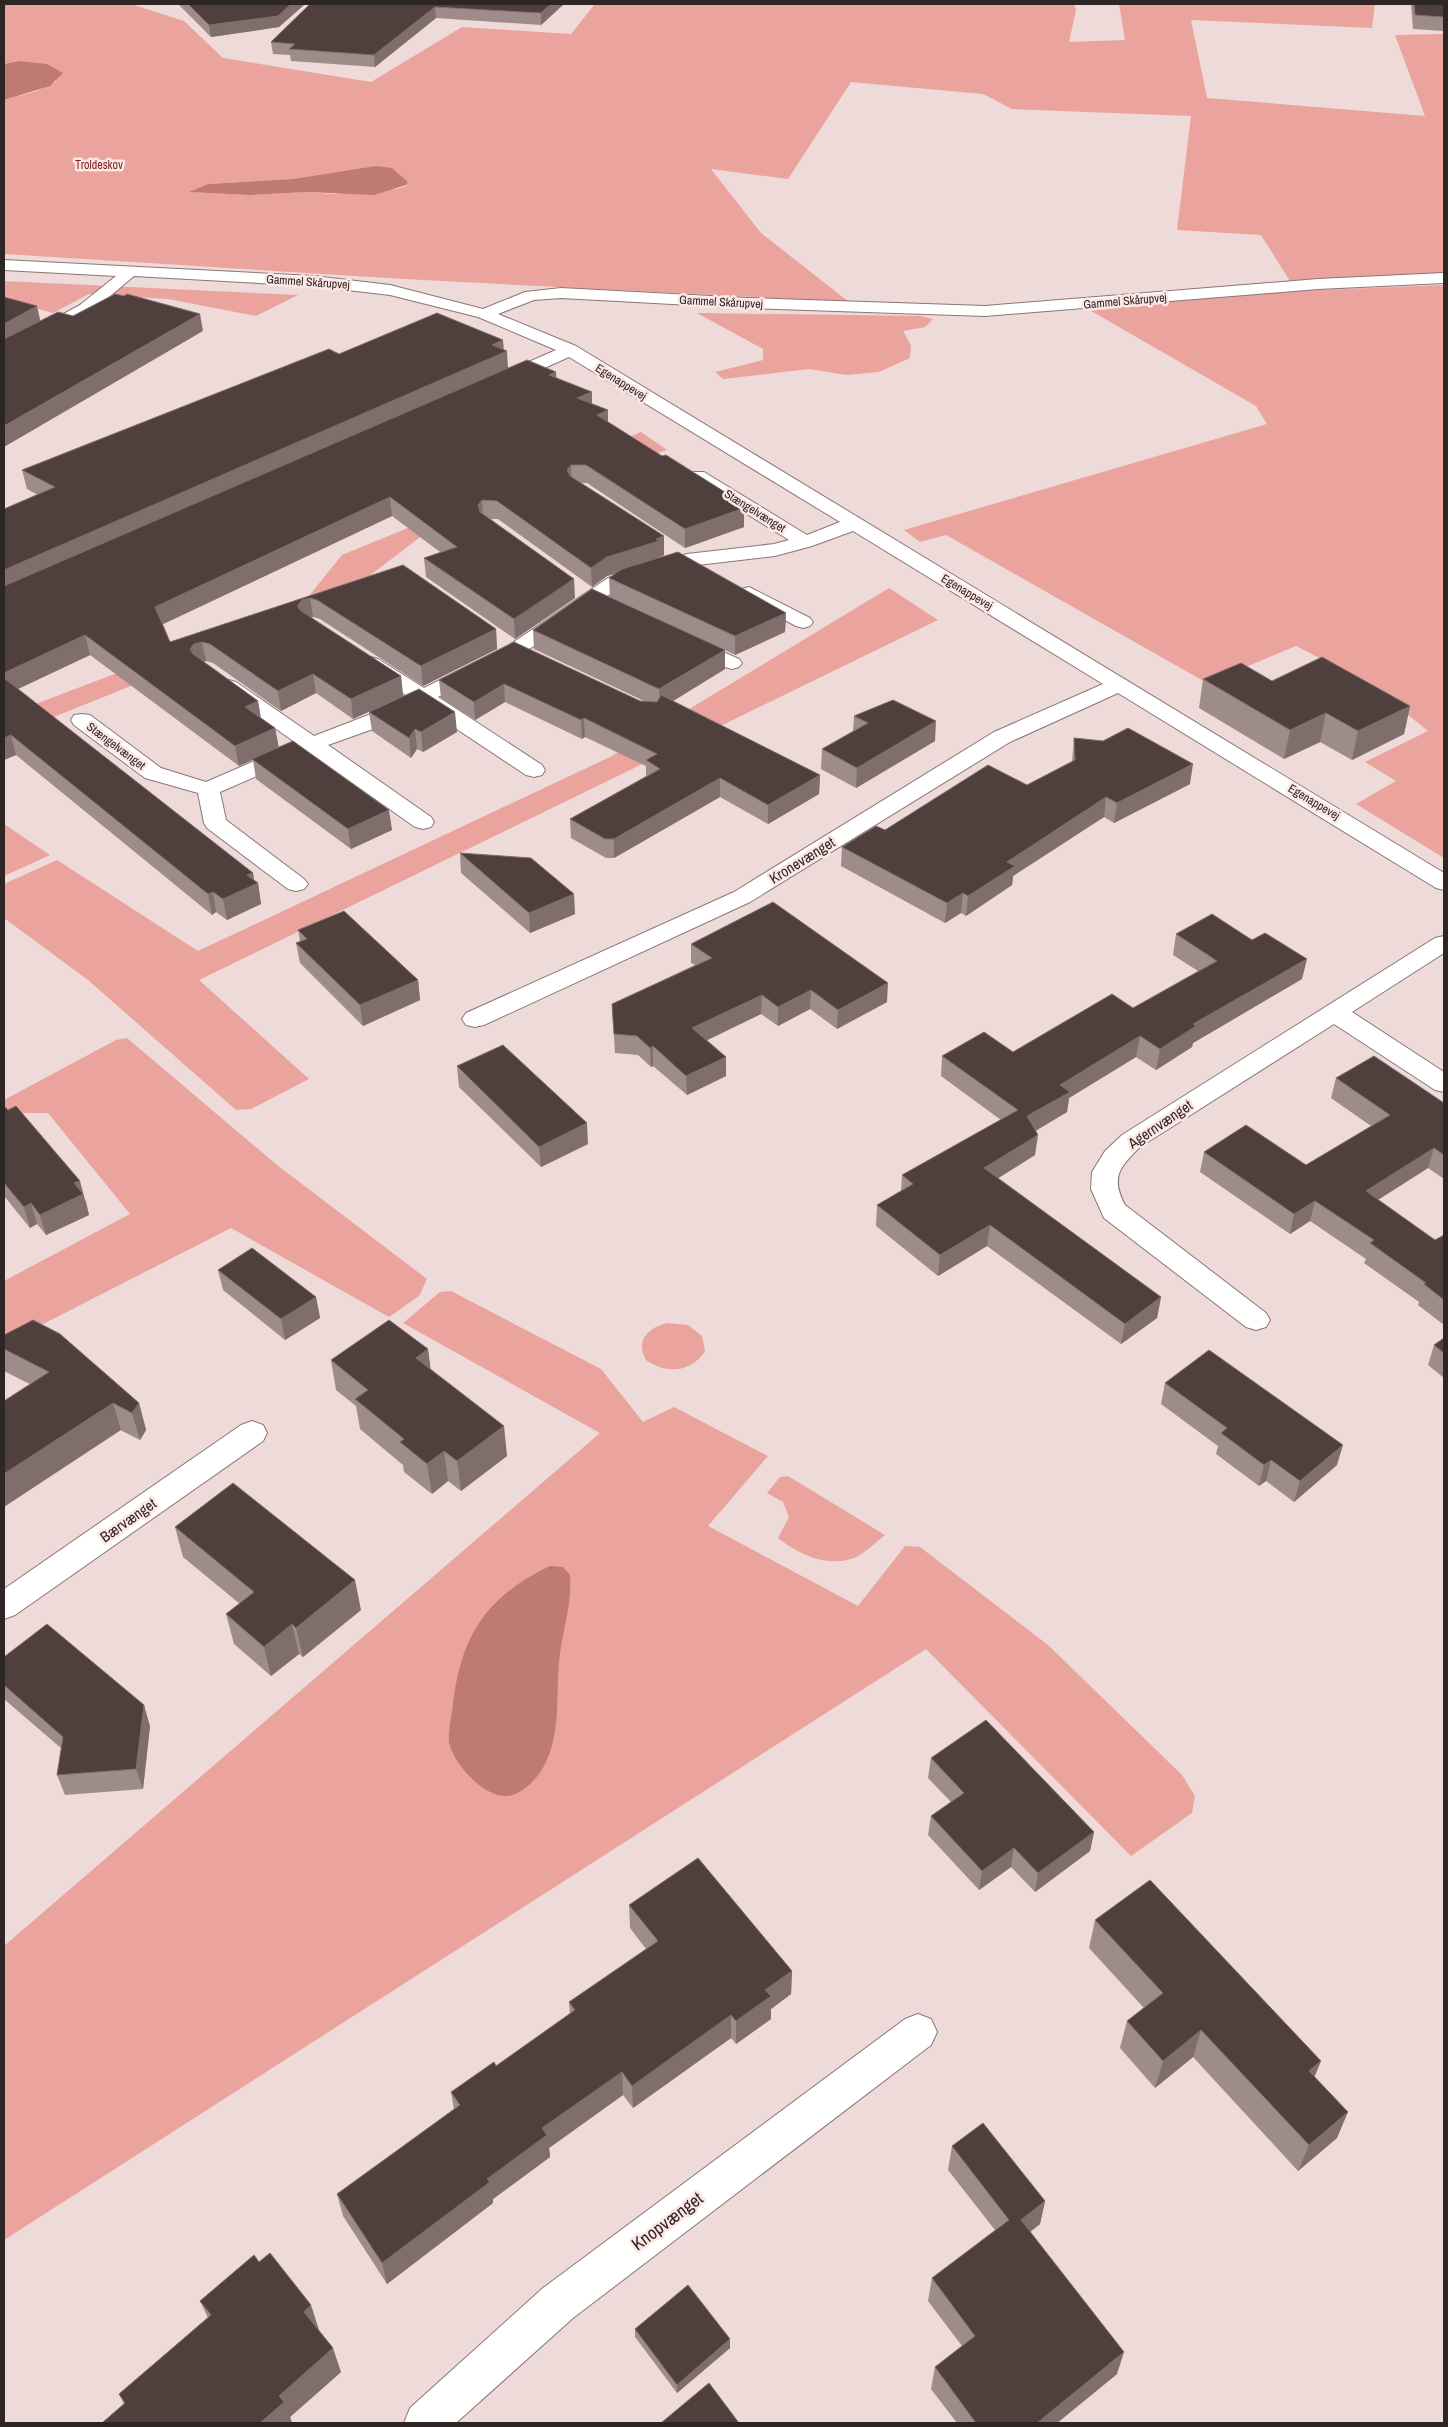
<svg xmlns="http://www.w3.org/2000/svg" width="1448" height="2427" viewBox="0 0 1448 2427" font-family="'Archivo Narrow',sans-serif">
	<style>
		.green { fill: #eaa39d; fill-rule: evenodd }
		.water { fill: #c07a74 }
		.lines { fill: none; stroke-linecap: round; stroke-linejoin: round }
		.minor-casing { stroke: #897775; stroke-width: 2 }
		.minor { fill: #fff; fill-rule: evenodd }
		.wall { fill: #9e8c8a }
		.shaded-wall { fill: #7f6e6c }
		.building { fill: #4f3f3d; stroke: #7f6e6c }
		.labels { text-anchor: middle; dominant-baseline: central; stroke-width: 5; stroke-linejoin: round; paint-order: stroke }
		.far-park-label { font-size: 12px; fill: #7d2726; stroke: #fce7e5 }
		.far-street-label { font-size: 12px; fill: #2e2625; stroke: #fce7e5 }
		.street-label { font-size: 15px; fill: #2e2625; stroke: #fce7e5 }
		.near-street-label { font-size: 18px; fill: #2e2625; stroke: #fce7e5 }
	</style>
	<rect width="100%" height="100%" fill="#eedad8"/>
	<g class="green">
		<path d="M 4,4 L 131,4 L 184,21 L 223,58 L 371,82 L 462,27 L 571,34 L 595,4 L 1074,4 L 1076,10 L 1069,42 L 1125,40 L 1119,4 L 1375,4 L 1372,28 L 1191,20 L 1207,98 L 1425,116 L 1395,35 L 1444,34 L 1444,274 L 1290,281 L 1261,235 L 1177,230 L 1191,116 L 1012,109 L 983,94 L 851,82 L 788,179 L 711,169 L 761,233 L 849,302 L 404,279 L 4,254 L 4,100 L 37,91 L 57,81 L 19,61 L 4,64 ZM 375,166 L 408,182 L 406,186 L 396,189 L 333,194 L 307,192 L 249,195 L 190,192 L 208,184 L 293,179 Z"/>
		<path d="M 4,281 L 298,295 L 256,316 L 168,299 L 89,294 L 53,313 L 4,299 Z"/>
		<path d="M 1444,285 L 1444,858 L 1356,804 L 1396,781 L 1365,762 L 1428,731 L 1370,684 L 1296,646 L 1207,683 L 946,535 L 920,542 L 904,530 L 1267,424 L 1256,406 L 1086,308 L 1296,291 Z"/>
		<path d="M 697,313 L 921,316 L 933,319 L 925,327 L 903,331 L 911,345 L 910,358 L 879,372 L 846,375 L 809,369 L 723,379 L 715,372 L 763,360 L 763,349 Z"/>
		<path d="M 641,432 L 667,450 L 432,528 L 330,606 L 4,737 L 4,716 L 304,602 L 342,555 Z"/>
		<path d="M 889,588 L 938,620 L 199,980 L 309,1079 L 251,1109 L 236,1110 L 88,980 L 4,918 L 4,884 L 57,860 L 198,951 L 610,757 Z"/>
		<path d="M 4,824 L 50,855 L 4,876 Z"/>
		<path d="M 127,1038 L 277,1165 L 427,1279 L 419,1296 L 389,1317 L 231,1228 L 4,1344 L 4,1281 L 130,1214 L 48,1113 L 4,1113 L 4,1100 L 116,1040 Z"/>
		<path d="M 451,1291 L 601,1369 L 643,1422 L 674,1407 L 768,1456 L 708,1526 L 858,1606 L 905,1546 L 920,1547 L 1048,1645 L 1182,1775 L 1195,1796 L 1192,1813 L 1131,1856 L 926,1649 L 4,2240 L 4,1946 L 600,1433 L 403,1323 L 440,1292 Z"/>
		<path d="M 667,1323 L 688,1325 L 702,1336 L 705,1351 C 691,1373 666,1374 646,1360 C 635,1340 648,1328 667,1323 Z"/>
		<path d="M 788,1476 L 885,1535 C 876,1542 864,1554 854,1558 C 827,1568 798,1554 778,1538 L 789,1517 L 783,1502 L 767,1493 L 780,1477 Z"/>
	</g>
	<g class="water">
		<path d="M 19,61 L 47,64 L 63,73 L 50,86 L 4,100 L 4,64 Z"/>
		<path d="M 375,166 L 392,168 L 408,182 L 406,185 L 374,195 L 307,192 L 249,195 L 189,192 L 208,184 L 293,179 Z"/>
		<path d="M 550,1566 L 563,1567 L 570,1575 C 572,1608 562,1630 559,1662 C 556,1696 561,1735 544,1766 C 537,1779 522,1795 507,1796 C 484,1798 452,1762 449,1742 C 448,1730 452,1715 453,1704 C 461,1635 487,1596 550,1566 Z"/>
	</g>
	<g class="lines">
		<defs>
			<g id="minor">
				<path d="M 4,260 L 314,276 L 390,285 L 483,309 L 525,292 L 561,288 L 747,298 L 985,306 L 1318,279 L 1444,273 L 1444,283 L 1318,289 L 985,316 L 747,308 L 561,298 L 534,300 L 498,314 L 576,346 L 1444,873 L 1444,890 L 1436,888 L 1118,693 L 1010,742 L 750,902 L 484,1025 L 475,1027 L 466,1025 L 462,1019 L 466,1013 L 734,892 L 994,732 L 1103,684 L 853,531 L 812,546 L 775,556 L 689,566 L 622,586 L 522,654 L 438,697 L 542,765 L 545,770 L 542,775 L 534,777 L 526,775 L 422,706 L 387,724 L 328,745 L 431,817 L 434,822 L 431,827 L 423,829 L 415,827 L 310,753 L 220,792 L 226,820 L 304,879 L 308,884 L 304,889 L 296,891 L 288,889 L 207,828 L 204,823 L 198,793 L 145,778 L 74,725 L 71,720 L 74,715 L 82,714 L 90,715 L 161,768 L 206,782 L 296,743 L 222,690 L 219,686 L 222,682 L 229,680 L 236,682 L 314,736 L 371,714 L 407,696 L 364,667 L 361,663 L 364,659 L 371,657 L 378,659 L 424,688 L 508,646 L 608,578 L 687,554 L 774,544 L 789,540 L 692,480 L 689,476 L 692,472 L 704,472 L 807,535 L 840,522 L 569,357 L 511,383 L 499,383 L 496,379 L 499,375 L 556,350 L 478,317 L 390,295 L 314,286 L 134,276 L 91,312 L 4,357 L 4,346 L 80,305 L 116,276 L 4,270 Z"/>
				<path d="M 749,587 L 810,618 L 813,622 L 810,626 L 803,628 L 796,626 L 742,597 L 739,593 L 742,589 Z"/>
				<path d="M 691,638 L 739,659 L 742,663 L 739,667 L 732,669 L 725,667 L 684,648 L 681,644 L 684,640 Z"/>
				<path d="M 1444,936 L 1444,953 L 1352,1012 L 1444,1072 L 1444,1092 L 1435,1090 L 1334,1024 L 1140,1147 C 1120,1167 1110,1177 1125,1205 L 1266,1313 L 1270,1320 L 1266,1327 L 1256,1330 L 1246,1327 L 1104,1218 L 1091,1189 L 1092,1172 L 1105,1151 L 1122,1135 L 1435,938 Z"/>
				<path d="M 252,1421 L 263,1425 L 267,1433 L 263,1441 L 15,1615 L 4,1619 L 4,1589 L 241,1425 Z"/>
				<path d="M 918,2014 L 931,2019 L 937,2032 L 931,2045 L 573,2318 L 456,2423 L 404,2423 L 410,2408 L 543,2288 L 905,2019 Z"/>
			</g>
		</defs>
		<use href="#minor" class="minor-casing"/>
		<use href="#minor" class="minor"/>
	</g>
	<g class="wall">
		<path d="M 178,4 L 305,4 L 279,27 L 211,37 Z"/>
		<path d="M 310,4 L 564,4 L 541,25 L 436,18 L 375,67 L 291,61 L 290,55 L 273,54 L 271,42 Z"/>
		<path d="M 1411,4 L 1444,4 L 1444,31 L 1413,29 Z"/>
		<path d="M 504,350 L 508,368 L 557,378 L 592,404 L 608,410 L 608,422 L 662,456 L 736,499 L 736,503 L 744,508 L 744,527 L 685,548 L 587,483 L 581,483 L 664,555 L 659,558 L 786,613 L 785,632 L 735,655 L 725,650 L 725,669 L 673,701 L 820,775 L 819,794 L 768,824 L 720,797 L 614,858 L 606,858 L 571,838 L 570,819 L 646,776 L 646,766 L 585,737 L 582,739 L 505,702 L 475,720 L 441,698 L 439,680 L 514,642 L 640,701 L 644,701 L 534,649 L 533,630 L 658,619 L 610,597 L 609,578 L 615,574 L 607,576 L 592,587 L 498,519 L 491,519 L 575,598 L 515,639 L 426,577 L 424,558 L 440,552 L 392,516 L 163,624 L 170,642 L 403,565 L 496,629 L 497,649 L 423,686 L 320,619 L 313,617 L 311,618 L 401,676 L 403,696 L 353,719 L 316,693 L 281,711 L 213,663 L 206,661 L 203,662 L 258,701 L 261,718 L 275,728 L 278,748 L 392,830 L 351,849 L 256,779 L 253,760 L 239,766 L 90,655 L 18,689 L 253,873 L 254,881 L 258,883 L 261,904 L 227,920 L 216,912 L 212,915 L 16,755 L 4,760 L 4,509 L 38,495 L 27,489 L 22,470 L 339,354 Z"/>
		<path d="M 1203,679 L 1272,681 L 1410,706 L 1404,734 L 1352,760 L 1320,742 L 1284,759 L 1199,708 Z"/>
		<path d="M 369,712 L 457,732 L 423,752 L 417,749 L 411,758 L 372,731 Z"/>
		<path d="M 854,716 L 935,741 L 856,788 L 821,769 L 822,749 L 853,731 Z"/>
		<path d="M 1074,738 L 1190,784 L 1114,823 L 1104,817 L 1013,876 L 1012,885 L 966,916 L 961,913 L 945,923 L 841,866 L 842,847 L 885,830 L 1027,785 L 1072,762 Z"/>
		<path d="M 460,853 L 575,914 L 530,933 L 461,873 Z"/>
		<path d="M 298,930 L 418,980 L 420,1000 L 363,1026 L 300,963 L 296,943 L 300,941 Z"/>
		<path d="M 1176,934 L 1302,979 L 1193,1043 L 1192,1047 L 1156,1070 L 1136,1057 L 1069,1098 L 1067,1112 L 1036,1131 L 1035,1155 L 998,1178 L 1161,1297 L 1157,1318 L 1121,1344 L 987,1246 L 938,1276 L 876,1226 L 877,1205 L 901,1191 L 902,1175 L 1001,1120 L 941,1076 L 942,1056 L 1013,1052 L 1133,1008 L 1198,971 L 1173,955 Z"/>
		<path d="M 691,944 L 887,1002 L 837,1029 L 810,1009 L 778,1026 L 761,1014 L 707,1040 L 726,1057 L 726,1076 L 687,1095 L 653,1066 L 651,1067 L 638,1055 L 615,1053 L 612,1004 L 695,965 L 691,963 Z"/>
		<path d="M 457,1066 L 588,1144 L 541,1167 L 459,1087 Z"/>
		<path d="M 1336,1078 L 1444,1103 L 1444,1179 L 1428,1168 L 1378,1200 L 1435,1240 L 1444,1235 L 1444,1325 L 1418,1305 L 1419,1302 L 1364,1263 L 1366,1259 L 1310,1221 L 1290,1234 L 1200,1172 L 1204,1152 L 1306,1165 L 1371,1126 L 1331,1098 Z"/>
		<path d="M 4,1106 L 86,1201 L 89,1215 L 46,1235 L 37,1224 L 30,1228 L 4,1196 Z"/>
		<path d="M 218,1270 L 316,1297 L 320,1318 L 285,1340 L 223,1290 Z"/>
		<path d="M 4,1335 L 139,1403 L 146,1430 L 140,1440 L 4,1371 Z"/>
		<path d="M 1444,1338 L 1444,1378 L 1428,1365 L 1434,1345 Z"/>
		<path d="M 428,1349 L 430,1369 L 507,1456 L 461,1491 L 448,1481 L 432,1494 L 404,1472 L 403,1465 L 360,1429 L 356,1406 L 336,1390 L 331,1360 Z"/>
		<path d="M 1165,1383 L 1337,1465 L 1294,1502 L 1266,1481 L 1259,1486 L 1216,1454 L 1218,1446 L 1161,1404 Z"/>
		<path d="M 175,1527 L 361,1610 L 303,1657 L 299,1654 L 271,1676 L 234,1644 L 226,1614 L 240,1604 L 183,1557 Z"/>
		<path d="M 4,1657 L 150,1726 L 143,1789 L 65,1795 L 57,1775 L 62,1749 L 4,1699 Z"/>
		<path d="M 931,1758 L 1094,1832 L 1090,1851 L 1035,1892 L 1011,1867 L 979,1890 L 928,1835 L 931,1816 L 951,1802 L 928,1778 Z"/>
		<path d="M 629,1905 L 792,1971 L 791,1994 L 771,2009 L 771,2019 L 736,2044 L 731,2038 L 633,2108 L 623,2095 L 549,2148 L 550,2157 L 493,2199 L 493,2203 L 387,2284 L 343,2216 L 337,2194 L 454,2109 L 451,2092 L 496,2066 L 570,2014 L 569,2002 L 646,1949 L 630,1928 Z"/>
		<path d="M 1095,1920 L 1315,2077 L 1337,2138 L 1298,2171 L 1193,2057 L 1155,2088 L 1120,2048 L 1127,2021 L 1144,2008 L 1089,1948 Z"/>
		<path d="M 952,2146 L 1045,2201 L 1040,2224 L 1030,2232 L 1117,2374 L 1057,2423 L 957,2423 L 931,2389 L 935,2367 L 962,2346 L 928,2301 L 932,2278 L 995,2230 L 948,2170 Z"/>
		<path d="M 259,2262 L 319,2330 L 318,2330 L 341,2372 L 290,2417 L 292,2423 L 102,2423 L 124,2404 L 119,2394 L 208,2318 L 200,2301 Z"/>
		<path d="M 635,2329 L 730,2339 L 730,2348 L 677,2393 L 635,2337 Z"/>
	</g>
	<g class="shaded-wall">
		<path d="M 291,4 L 305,4 L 279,27 L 211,37 L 209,25 Z"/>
		<path d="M 551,4 L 564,4 L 541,25 L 541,13 Z"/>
		<path d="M 435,7 L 436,18 L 375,67 L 374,55 Z"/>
		<path d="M 37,306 L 41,324 L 4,344 L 4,324 Z"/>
		<path d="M 200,314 L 203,331 L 4,447 L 4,426 Z"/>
		<path d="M 503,340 L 504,352 L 507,351 L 508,369 L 4,591 L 4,570 Z"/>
		<path d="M 556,372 L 557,390 L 549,375 Z"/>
		<path d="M 592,392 L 592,410 L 577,398 Z"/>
		<path d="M 608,410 L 608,428 L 597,415 Z"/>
		<path d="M 571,465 L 572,483 L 567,470 Z"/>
		<path d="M 390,497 L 392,516 L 159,626 L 155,607 Z"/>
		<path d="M 736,499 L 736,511 L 744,508 L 744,527 L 685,548 L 685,529 L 732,501 Z"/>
		<path d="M 482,500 L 483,519 L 478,505 Z"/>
		<path d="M 664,536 L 664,555 L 659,557 L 659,560 L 607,576 L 592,587 L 591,568 L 607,557 Z"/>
		<path d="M 574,579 L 575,598 L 515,639 L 514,619 Z"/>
		<path d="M 310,598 L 313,617 L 304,619 L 297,606 L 302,600 Z"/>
		<path d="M 786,613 L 785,632 L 735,655 L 735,636 Z"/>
		<path d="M 496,629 L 497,649 L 423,686 L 421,666 Z"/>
		<path d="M 85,635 L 90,655 L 5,695 L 4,690 L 4,673 Z"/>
		<path d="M 202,642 L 206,661 L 197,663 L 190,649 L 194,644 Z"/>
		<path d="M 725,650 L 725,669 L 660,709 L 659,689 Z"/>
		<path d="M 313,674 L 316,693 L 281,711 L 278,691 Z"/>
		<path d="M 401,676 L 403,696 L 353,719 L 351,699 Z"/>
		<path d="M 504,684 L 505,702 L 475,720 L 474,702 Z"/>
		<path d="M 258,701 L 261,720 L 245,707 Z"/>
		<path d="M 1410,706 L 1404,734 L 1352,760 L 1358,731 Z"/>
		<path d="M 455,712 L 457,732 L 423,752 L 421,732 Z"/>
		<path d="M 1326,713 L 1320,742 L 1284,759 L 1290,730 Z"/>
		<path d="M 584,718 L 585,737 L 582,739 L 581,720 Z"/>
		<path d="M 936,721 L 935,741 L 856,788 L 857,768 Z"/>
		<path d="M 275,728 L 279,748 L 239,766 L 235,746 Z"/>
		<path d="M 415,729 L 417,749 L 411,758 L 409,738 Z"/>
		<path d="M 11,735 L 16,755 L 4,760 L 4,738 Z"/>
		<path d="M 1193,764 L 1190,784 L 1114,823 L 1117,803 Z"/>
		<path d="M 820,775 L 819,794 L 768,824 L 768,805 Z"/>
		<path d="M 720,778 L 720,797 L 614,858 L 614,839 Z"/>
		<path d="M 1106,797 L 1104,817 L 1013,876 L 1012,885 L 966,916 L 968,896 L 1007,862 Z"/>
		<path d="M 389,810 L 392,830 L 351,849 L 348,829 Z"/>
		<path d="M 253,873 L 255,885 L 258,883 L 261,904 L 227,920 L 223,899 L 247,875 Z"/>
		<path d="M 213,892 L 216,912 L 212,915 L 208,894 Z"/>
		<path d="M 963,893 L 961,913 L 945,923 L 947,903 Z"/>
		<path d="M 574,894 L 575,914 L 530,933 L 529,913 Z"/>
		<path d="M 1307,959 L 1302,979 L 1193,1043 L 1192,1047 L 1156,1070 L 1160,1049 L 1193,1024 Z"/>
		<path d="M 418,980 L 420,1000 L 363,1026 L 360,1005 Z"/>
		<path d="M 888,983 L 887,1002 L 837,1029 L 838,1010 Z"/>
		<path d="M 811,990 L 810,1009 L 778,1026 L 778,1007 Z"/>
		<path d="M 762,995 L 761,1014 L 693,1047 L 692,1028 Z"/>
		<path d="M 1140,1036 L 1136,1057 L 1069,1098 L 1067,1112 L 1024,1137 L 1027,1116 L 1060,1085 Z"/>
		<path d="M 653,1046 L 653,1066 L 651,1067 L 650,1048 Z"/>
		<path d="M 726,1057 L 726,1076 L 687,1095 L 686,1076 Z"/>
		<path d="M 587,1123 L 588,1144 L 541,1167 L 539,1147 Z"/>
		<path d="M 1038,1135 L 1035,1155 L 981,1189 L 984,1168 Z"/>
		<path d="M 1434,1148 L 1428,1168 L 1360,1211 L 1366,1191 Z"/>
		<path d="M 80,1181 L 89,1215 L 46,1235 L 40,1215 L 74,1183 Z"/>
		<path d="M 1315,1201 L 1310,1221 L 1290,1234 L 1294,1214 Z"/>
		<path d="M 31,1203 L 37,1224 L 30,1228 L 24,1207 Z"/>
		<path d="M 990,1225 L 987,1246 L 938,1276 L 940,1255 Z"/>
		<path d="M 316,1297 L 320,1318 L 285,1340 L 281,1319 Z"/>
		<path d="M 1161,1297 L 1157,1318 L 1121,1344 L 1125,1324 Z"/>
		<path d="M 428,1349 L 432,1379 L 416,1358 Z"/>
		<path d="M 113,1403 L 121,1430 L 4,1507 L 4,1474 Z"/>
		<path d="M 139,1403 L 146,1430 L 140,1440 L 132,1413 Z"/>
		<path d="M 504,1426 L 507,1456 L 461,1491 L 457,1461 Z"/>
		<path d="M 1343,1445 L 1337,1465 L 1294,1502 L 1300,1481 Z"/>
		<path d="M 444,1451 L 448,1481 L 432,1494 L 427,1464 Z"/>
		<path d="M 1271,1460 L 1266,1481 L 1259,1486 L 1264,1465 Z"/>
		<path d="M 355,1580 L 361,1610 L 303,1657 L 296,1628 Z"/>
		<path d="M 292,1624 L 299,1654 L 271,1676 L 264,1647 Z"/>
		<path d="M 144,1705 L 150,1726 L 143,1789 L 136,1769 Z"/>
		<path d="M 1094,1832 L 1090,1851 L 1035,1892 L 1038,1873 Z"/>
		<path d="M 1014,1848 L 1011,1867 L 979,1890 L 982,1871 Z"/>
		<path d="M 792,1971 L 791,1994 L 771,2009 L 771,2019 L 736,2044 L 736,2021 L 765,1990 Z"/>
		<path d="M 731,2015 L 731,2038 L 633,2108 L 632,2086 Z"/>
		<path d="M 1201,2030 L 1193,2057 L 1155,2088 L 1163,2061 Z"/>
		<path d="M 1321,2061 L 1310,2088 L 1309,2071 Z"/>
		<path d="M 622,2072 L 623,2095 L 549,2148 L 550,2157 L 493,2199 L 493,2203 L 387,2284 L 382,2263 L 487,2179 L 542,2128 Z"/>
		<path d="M 1348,2112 L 1337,2138 L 1298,2171 L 1309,2145 Z"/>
		<path d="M 1045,2201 L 1040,2224 L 1016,2243 L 1021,2220 Z"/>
		<path d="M 311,2305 L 319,2330 L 312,2336 L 304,2312 Z"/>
		<path d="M 730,2339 L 730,2348 L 677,2393 L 677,2385 Z"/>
		<path d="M 333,2348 L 341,2372 L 290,2417 L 292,2423 L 260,2423 L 279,2396 Z"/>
		<path d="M 1124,2352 L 1117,2374 L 1057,2423 L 1037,2423 Z"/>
	</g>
	<g class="building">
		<path d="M 188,4 L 291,4 L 278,16 L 209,25 Z"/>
		<path d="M 310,4 L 551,4 L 541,13 L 435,7 L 374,55 L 289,49 L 295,44 L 271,42 Z"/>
		<path d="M 1414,4 L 1444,4 L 1444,17 L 1415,15 Z"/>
		<path d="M 115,294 L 124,296 L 127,294 L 200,314 L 4,426 L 4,339 L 58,312 L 73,316 Z"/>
		<path d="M 4,297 L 37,306 L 4,324 Z"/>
		<path d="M 437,313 L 503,340 L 492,345 L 507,351 L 4,570 L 4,509 L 55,487 L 22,470 L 329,349 L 339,354 Z"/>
		<path d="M 527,360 L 556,372 L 549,375 L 592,392 L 577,398 L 608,410 L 597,415 L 662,456 L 666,455 L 736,499 L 732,501 L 744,508 L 685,529 L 586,465 L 571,465 L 567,470 L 570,476 L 664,536 L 656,539 L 659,541 L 607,557 L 591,568 L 497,501 L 482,500 L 478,505 L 480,512 L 574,579 L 514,619 L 424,558 L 457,547 L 390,497 L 155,607 L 170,642 L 403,565 L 496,629 L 421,666 L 317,600 L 310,598 L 302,600 L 297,606 L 301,611 L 401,676 L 351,699 L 313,674 L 278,691 L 210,644 L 202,642 L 194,644 L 190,649 L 193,654 L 258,701 L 245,707 L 275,728 L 235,746 L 85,635 L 4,673 L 4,586 Z"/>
		<path d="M 678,552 L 786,613 L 735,636 L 609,578 L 622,569 Z"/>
		<path d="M 592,589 L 725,650 L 659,689 L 533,630 Z"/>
		<path d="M 514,642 L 640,701 L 657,702 L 661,695 L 820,775 L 768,805 L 720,778 L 614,839 L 605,839 L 570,819 L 660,769 L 646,760 L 657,754 L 584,718 L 581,720 L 504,684 L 474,702 L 439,680 Z"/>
		<path d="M 1322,657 L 1410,706 L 1358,731 L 1326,713 L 1290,730 L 1203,679 L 1241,663 L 1272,681 Z"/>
		<path d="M 4,678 L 253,873 L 247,875 L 258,883 L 223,899 L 213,892 L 208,894 L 11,735 L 4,738 Z"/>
		<path d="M 419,689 L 455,712 L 421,732 L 415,729 L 409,738 L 369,712 Z"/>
		<path d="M 893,700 L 936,721 L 857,768 L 822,749 L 868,723 L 854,716 Z"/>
		<path d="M 1128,728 L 1193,764 L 1117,803 L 1106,797 L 1007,862 L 1015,866 L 968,896 L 963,893 L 947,903 L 842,847 L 876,826 L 885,830 L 988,765 L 1027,785 L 1075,760 L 1074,738 L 1103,741 Z"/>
		<path d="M 293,741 L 389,810 L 348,829 L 252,759 Z"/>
		<path d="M 460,853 L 531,858 L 574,894 L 529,913 Z"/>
		<path d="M 773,902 L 888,983 L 838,1010 L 811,990 L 778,1007 L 762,995 L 692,1028 L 726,1057 L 686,1076 L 653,1046 L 650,1048 L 637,1036 L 614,1034 L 612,1004 L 712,958 L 691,944 Z"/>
		<path d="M 344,911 L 418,980 L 360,1005 L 296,943 L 307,939 L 298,930 Z"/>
		<path d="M 1212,914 L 1252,940 L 1265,933 L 1307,959 L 1193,1024 L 1196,1026 L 1160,1049 L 1140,1036 L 1060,1085 L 1070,1092 L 1027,1116 L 1038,1135 L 984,1168 L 1161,1297 L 1125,1324 L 990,1225 L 940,1255 L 877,1205 L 913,1184 L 902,1175 L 1018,1110 L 942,1056 L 984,1032 L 1013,1052 L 1112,994 L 1133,1008 L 1217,961 L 1176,934 Z"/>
		<path d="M 503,1045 L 587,1123 L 539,1147 L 457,1066 Z"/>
		<path d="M 1374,1056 L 1444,1103 L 1444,1155 L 1434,1148 L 1366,1191 L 1435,1240 L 1444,1235 L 1444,1300 L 1424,1284 L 1426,1283 L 1370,1243 L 1374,1240 L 1315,1201 L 1294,1214 L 1204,1152 L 1246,1125 L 1306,1165 L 1390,1115 L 1336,1078 Z"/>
		<path d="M 4,1106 L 8,1110 L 16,1106 L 80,1181 L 74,1183 L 83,1194 L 40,1215 L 31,1203 L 24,1207 L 4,1183 Z"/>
		<path d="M 252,1248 L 316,1297 L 281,1319 L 218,1270 Z"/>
		<path d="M 33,1320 L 60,1334 L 139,1403 L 132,1413 L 113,1403 L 4,1474 L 4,1401 L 49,1372 L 4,1349 L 4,1335 Z"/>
		<path d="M 389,1320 L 428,1349 L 416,1358 L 504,1426 L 457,1461 L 444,1451 L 427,1464 L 400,1442 L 404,1439 L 355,1399 L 368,1390 L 331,1360 Z"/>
		<path d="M 1444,1338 L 1444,1353 L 1434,1345 Z"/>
		<path d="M 1209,1350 L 1343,1445 L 1300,1481 L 1271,1460 L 1264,1465 L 1221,1433 L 1227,1428 L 1165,1383 Z"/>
		<path d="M 233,1483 L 355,1580 L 296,1628 L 292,1624 L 264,1647 L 226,1614 L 254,1592 L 175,1527 Z"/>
		<path d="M 47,1624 L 144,1705 L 136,1769 L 57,1775 L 63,1737 L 4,1685 L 4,1657 Z"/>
		<path d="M 986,1720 L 1094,1832 L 1038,1873 L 1014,1848 L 982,1871 L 931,1816 L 964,1793 L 931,1758 Z"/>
		<path d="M 698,1858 L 792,1971 L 765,1990 L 771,1996 L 736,2021 L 731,2015 L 632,2086 L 622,2072 L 542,2128 L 547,2135 L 487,2179 L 490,2182 L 382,2263 L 337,2194 L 460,2105 L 451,2092 L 494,2062 L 496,2066 L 575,2010 L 569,2002 L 658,1941 L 629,1905 Z"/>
		<path d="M 1150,1880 L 1321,2061 L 1309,2071 L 1348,2112 L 1309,2145 L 1201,2030 L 1163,2061 L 1127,2021 L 1163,1993 L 1095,1920 Z"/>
		<path d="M 983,2123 L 1045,2201 L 1021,2220 L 1124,2352 L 1037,2423 L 976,2423 L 935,2367 L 975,2336 L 932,2278 L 1009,2220 L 952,2146 Z"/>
		<path d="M 270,2253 L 311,2305 L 304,2312 L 333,2348 L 279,2396 L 284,2402 L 260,2423 L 102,2423 L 125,2403 L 119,2394 L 211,2315 L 200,2301 L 254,2255 L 259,2262 Z"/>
		<path d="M 688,2285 L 730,2339 L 677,2385 L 635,2329 Z"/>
		<path d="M 709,2383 L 739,2423 L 661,2423 Z"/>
	</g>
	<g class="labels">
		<g class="far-park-label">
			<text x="99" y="165">Troldeskov</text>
		</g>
		<g class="far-street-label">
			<text transform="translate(308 282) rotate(4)">Gammel Skårupvej</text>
			<text transform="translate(1125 301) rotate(-5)">Gammel Skårupvej</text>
			<text transform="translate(721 302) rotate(3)">Gammel Skårupvej</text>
			<text transform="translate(621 382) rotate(32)">Egenappevej</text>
			<text transform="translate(755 511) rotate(32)">Stængelvænget</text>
			<text transform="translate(967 592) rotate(31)">Egenappevej</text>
			<text transform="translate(116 746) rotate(37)">Stængelvænget</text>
			<text transform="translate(1314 802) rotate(31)">Egenappevej</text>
		</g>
		<g class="street-label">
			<text transform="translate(802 860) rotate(-32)">Kronevænget</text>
			<text transform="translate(1160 1124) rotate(-34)">Agernvænget</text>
			<text transform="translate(128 1520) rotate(-35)">Bærvænget</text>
		</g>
		<g class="near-street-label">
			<text transform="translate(667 2221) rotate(-37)">Knopvænget</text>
		</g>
	</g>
	<rect width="1448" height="2427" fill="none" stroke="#2e2625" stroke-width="10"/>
</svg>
